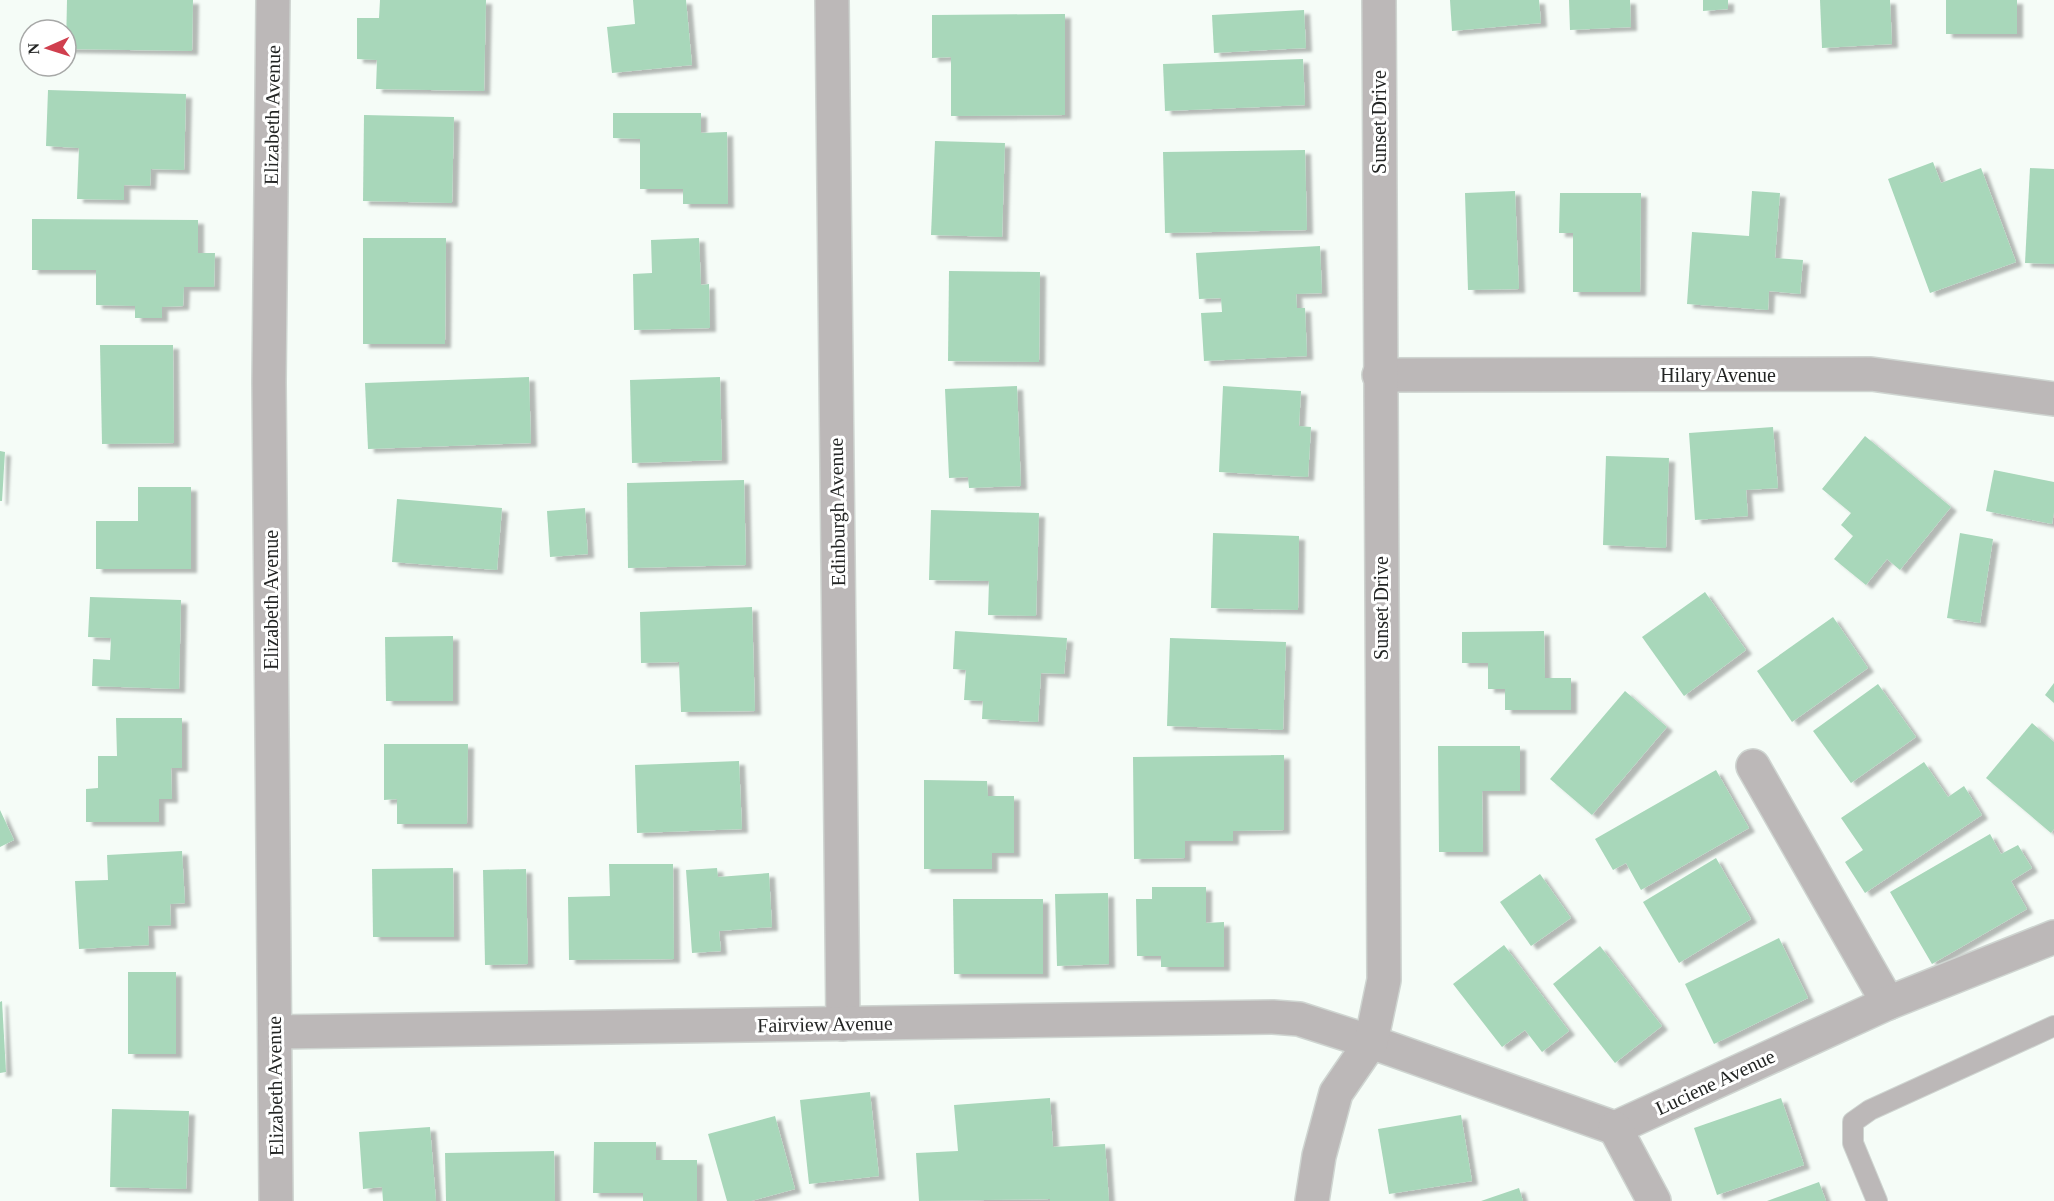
<svg xmlns="http://www.w3.org/2000/svg" width="2054" height="1201" viewBox="0 0 2054 1201" font-family="Georgia,serif">
	<style>
		.building { fill: #a8d7ba; filter: url(#shadow) }
		.lines { fill: none; stroke-linecap: round; stroke-linejoin: round }
		.lane-casing { stroke: #cfd5d1; stroke-width: 22 }
		.street-casing { stroke: #cfd5d1; stroke-width: 36 }
		.lane { stroke: #bcb8b8; stroke-width: 20 }
		.street { stroke: #bcb8b8; stroke-width: 33 }
		.labels { text-anchor: middle; dominant-baseline: central; stroke-width: 6; stroke-linejoin: round; paint-order: stroke }
		.street-label { font-size: 20px; fill: #232524; stroke: #fff }
	</style>
	<defs>
		<filter id="shadow"><feDropShadow dx="6" dy="4" stdDeviation="1.5" flood-color="#0004"/></filter>
	</defs>
	<rect width="100%" height="100%" fill="#f5fcf7"/>
	<g class="building">
		<path d="M 67,0 L 193,0 L 192,51 L 66,49 Z"/>
		<path d="M 380,0 L 486,0 L 484,91 L 376,89 L 377,60 L 357,59 L 357,18 L 379,18 Z"/>
		<path d="M 633,0 L 686,0 L 692,65 L 612,73 L 607,27 L 635,24 Z"/>
		<path d="M 1450,0 L 1539,0 L 1541,23 L 1452,31 Z"/>
		<path d="M 1569,0 L 1630,0 L 1631,27 L 1570,30 Z"/>
		<path d="M 1703,0 L 1728,0 L 1728,9 L 1703,11 Z"/>
		<path d="M 1820,0 L 1890,0 L 1892,44 L 1822,48 Z"/>
		<rect x="1946" y="0" width="71" height="34"/>
		<path d="M 1304,10 L 1306,48 L 1214,53 L 1212,15 Z"/>
		<path d="M 1065,14 L 1065,115 L 951,116 L 951,57 L 932,58 L 932,15 Z"/>
		<path d="M 1303,59 L 1305,105 L 1165,111 L 1163,64 Z"/>
		<path d="M 48,90 L 186,94 L 184,170 L 151,169 L 150,186 L 124,185 L 124,200 L 77,199 L 79,148 L 46,146 Z"/>
		<path d="M 613,113 L 701,113 L 701,133 L 727,132 L 728,204 L 683,204 L 683,189 L 640,189 L 640,139 L 613,138 Z"/>
		<path d="M 364,115 L 454,117 L 452,203 L 363,201 Z"/>
		<path d="M 935,141 L 1005,143 L 1002,237 L 931,235 Z"/>
		<path d="M 1305,150 L 1307,230 L 1165,233 L 1163,152 Z"/>
		<path d="M 1933,162 L 1941,183 L 1981,168 L 2016,262 L 1930,293 L 1888,179 Z"/>
		<path d="M 2030,168 L 2054,169 L 2054,264 L 2025,263 Z"/>
		<path d="M 1515,191 L 1519,289 L 1468,290 L 1465,193 Z"/>
		<path d="M 1752,191 L 1780,193 L 1775,258 L 1803,260 L 1800,294 L 1769,291 L 1768,310 L 1687,304 L 1692,232 L 1749,236 Z"/>
		<path d="M 1560,193 L 1641,193 L 1640,292 L 1573,292 L 1573,233 L 1559,233 Z"/>
		<path d="M 32,219 L 198,220 L 198,253 L 215,253 L 214,287 L 184,287 L 183,306 L 162,307 L 162,318 L 135,318 L 135,306 L 96,305 L 96,270 L 32,270 Z"/>
		<path d="M 363,238 L 446,238 L 445,344 L 363,344 Z"/>
		<path d="M 699,238 L 701,285 L 709,284 L 710,328 L 634,330 L 633,274 L 652,273 L 651,240 Z"/>
		<path d="M 1320,246 L 1322,293 L 1296,294 L 1297,308 L 1305,308 L 1307,356 L 1204,361 L 1201,313 L 1222,312 L 1221,298 L 1199,299 L 1196,253 Z"/>
		<path d="M 949,271 L 1040,272 L 1039,362 L 948,361 Z"/>
		<path d="M 100,345 L 173,345 L 174,443 L 102,444 Z"/>
		<path d="M 529,377 L 531,443 L 368,449 L 365,383 Z"/>
		<path d="M 720,377 L 722,460 L 632,463 L 630,380 Z"/>
		<path d="M 1017,386 L 1021,486 L 969,488 L 968,477 L 949,478 L 945,389 Z"/>
		<path d="M 1223,386 L 1301,391 L 1299,426 L 1311,427 L 1308,477 L 1219,472 Z"/>
		<path d="M 1773,427 L 1778,488 L 1746,490 L 1748,516 L 1695,520 L 1689,433 Z"/>
		<path d="M 1865,436 L 1951,507 L 1900,570 L 1887,559 L 1866,585 L 1834,559 L 1853,536 L 1841,525 L 1851,513 L 1822,489 Z"/>
		<path d="M 0,451 L 5,452 L 2,501 L 0,501 Z"/>
		<path d="M 1606,456 L 1669,458 L 1666,548 L 1603,545 Z"/>
		<path d="M 1994,470 L 2054,482 L 2054,512 L 2052,524 L 1986,511 Z"/>
		<path d="M 744,480 L 746,565 L 628,568 L 627,483 Z"/>
		<path d="M 138,487 L 191,487 L 191,569 L 96,569 L 96,521 L 138,521 Z"/>
		<path d="M 397,499 L 502,508 L 497,570 L 392,562 Z"/>
		<path d="M 585,508 L 588,554 L 550,557 L 547,511 Z"/>
		<path d="M 931,510 L 1039,513 L 1036,616 L 988,615 L 989,581 L 929,580 Z"/>
		<path d="M 1213,533 L 1299,536 L 1298,610 L 1211,608 Z"/>
		<path d="M 1960,533 L 1993,539 L 1980,623 L 1947,618 Z"/>
		<path d="M 1705,592 L 1746,650 L 1684,696 L 1642,637 Z"/>
		<path d="M 90,597 L 181,600 L 179,689 L 92,686 L 93,659 L 110,660 L 111,638 L 88,637 Z"/>
		<path d="M 752,607 L 755,711 L 681,712 L 679,662 L 641,663 L 640,612 Z"/>
		<path d="M 1833,617 L 1868,668 L 1792,722 L 1757,671 Z"/>
		<path d="M 955,631 L 1067,638 L 1064,674 L 1041,673 L 1038,722 L 982,719 L 983,701 L 964,700 L 966,670 L 953,669 Z"/>
		<path d="M 1544,631 L 1545,678 L 1571,678 L 1571,710 L 1505,710 L 1505,689 L 1488,689 L 1488,663 L 1462,663 L 1462,632 Z"/>
		<path d="M 453,636 L 453,701 L 386,701 L 385,637 Z"/>
		<path d="M 1170,638 L 1286,642 L 1283,730 L 1167,726 Z"/>
		<path d="M 2054,683 L 2054,703 L 2045,695 Z"/>
		<path d="M 1878,684 L 1916,737 L 1851,783 L 1813,731 Z"/>
		<path d="M 1625,691 L 1667,727 L 1592,815 L 1550,779 Z"/>
		<path d="M 116,718 L 182,718 L 182,768 L 171,768 L 172,799 L 159,799 L 159,822 L 86,822 L 86,789 L 98,788 L 98,756 L 117,756 Z"/>
		<path d="M 2032,723 L 2054,742 L 2054,829 L 2051,833 L 1986,778 Z"/>
		<path d="M 384,744 L 468,744 L 467,824 L 397,824 L 397,799 L 384,800 Z"/>
		<path d="M 1438,746 L 1520,746 L 1520,791 L 1482,791 L 1483,852 L 1439,852 Z"/>
		<path d="M 1284,755 L 1284,830 L 1233,831 L 1233,841 L 1185,841 L 1185,858 L 1134,859 L 1133,757 Z"/>
		<path d="M 739,761 L 742,829 L 637,833 L 635,765 Z"/>
		<path d="M 1924,762 L 1948,797 L 1964,786 L 1982,815 L 1865,893 L 1845,862 L 1863,850 L 1841,818 Z"/>
		<path d="M 1716,770 L 1749,828 L 1641,890 L 1626,863 L 1613,870 L 1595,839 Z"/>
		<path d="M 924,780 L 987,781 L 988,796 L 1014,796 L 1014,853 L 992,853 L 992,869 L 924,869 Z"/>
		<path d="M 0,810 L 14,840 L 0,847 Z"/>
		<path d="M 1990,834 L 2001,854 L 2018,845 L 2032,868 L 2011,881 L 2027,909 L 1932,964 L 1890,892 Z"/>
		<path d="M 182,851 L 185,903 L 170,904 L 171,925 L 148,926 L 149,945 L 79,949 L 75,881 L 108,880 L 107,855 Z"/>
		<path d="M 1716,858 L 1751,919 L 1679,963 L 1643,902 Z"/>
		<path d="M 609,864 L 673,864 L 674,959 L 569,960 L 568,897 L 610,896 Z"/>
		<path d="M 453,868 L 454,937 L 373,937 L 372,869 Z"/>
		<path d="M 717,868 L 718,877 L 769,873 L 772,927 L 719,931 L 721,951 L 692,953 L 686,870 Z"/>
		<path d="M 526,869 L 528,964 L 485,965 L 483,870 Z"/>
		<path d="M 1540,874 L 1571,918 L 1531,946 L 1500,902 Z"/>
		<path d="M 1152,887 L 1206,887 L 1206,923 L 1224,922 L 1224,967 L 1161,967 L 1161,956 L 1137,956 L 1136,899 L 1152,899 Z"/>
		<path d="M 1108,893 L 1109,964 L 1057,966 L 1055,894 Z"/>
		<path d="M 953,899 L 1043,899 L 1043,974 L 954,974 Z"/>
		<path d="M 1779,938 L 1808,998 L 1714,1044 L 1685,984 Z"/>
		<path d="M 1504,945 L 1569,1031 L 1542,1052 L 1525,1030 L 1502,1047 L 1453,984 Z"/>
		<path d="M 1600,946 L 1662,1026 L 1615,1063 L 1553,984 Z"/>
		<rect x="128" y="972" width="48" height="82"/>
		<path d="M 2,1001 L 6,1072 L 0,1073 L 0,1002 Z"/>
		<path d="M 870,1092 L 879,1176 L 809,1184 L 800,1100 Z"/>
		<path d="M 1050,1098 L 1053,1147 L 1105,1144 L 1109,1201 L 1050,1201 L 1050,1199 L 919,1201 L 916,1153 L 958,1151 L 954,1105 Z"/>
		<path d="M 1781,1098 L 1804,1165 L 1717,1195 L 1694,1128 Z"/>
		<path d="M 112,1109 L 189,1111 L 186,1189 L 110,1187 Z"/>
		<path d="M 1461,1115 L 1472,1181 L 1389,1194 L 1378,1129 Z"/>
		<path d="M 775,1116 L 795,1189 L 751,1201 L 727,1201 L 708,1134 Z"/>
		<path d="M 430,1127 L 436,1201 L 383,1201 L 382,1187 L 363,1189 L 359,1132 Z"/>
		<path d="M 594,1142 L 656,1142 L 656,1160 L 697,1160 L 697,1201 L 643,1201 L 643,1193 L 593,1193 Z"/>
		<path d="M 554,1151 L 555,1201 L 446,1201 L 445,1153 Z"/>
		<path d="M 1819,1182 L 1826,1201 L 1767,1201 Z"/>
		<path d="M 1519,1188 L 1523,1201 L 1481,1201 Z"/>
	</g>
	<g class="lines">
		<defs>
			<path id="lane" d="M 1877,1201 L 1853,1143 L 1853,1122 L 1870,1110 L 2054,1026"/>
			<g id="street">
				<path d="M 273,0 L 269,382 L 276,1201"/>
				<path d="M 832,0 L 843,1024"/>
				<path d="M 1379,375 L 1871,374 L 2054,399"/>
				<path d="M 1753,766 L 1888,1003"/>
				<path d="M 275,1032 L 1273,1017 L 1299,1019 L 1371,1042 L 1615,1128 L 1888,1003 L 2054,937"/>
				<path d="M 1615,1128 L 1654,1201"/>
				<path d="M 1312,1201 L 1319,1156 L 1336,1093 L 1371,1042 L 1384,980 L 1379,0"/>
			</g>
		</defs>
		<use href="#lane" class="lane-casing"/>
		<use href="#street" class="street-casing"/>
		<use href="#lane" class="lane"/>
		<use href="#street" class="street"/>
	</g>
	<g class="labels">
		<g class="street-label">
			<text transform="translate(272 115) rotate(-89)">Elizabeth Avenue</text>
			<text transform="translate(1379 122) rotate(-90)">Sunset Drive</text>
			<text x="1718" y="375">Hilary Avenue</text>
			<text transform="translate(837 512) rotate(-91)">Edinburgh Avenue</text>
			<text transform="translate(271 600) rotate(-90)">Elizabeth Avenue</text>
			<text transform="translate(1381 608) rotate(-90)">Sunset Drive</text>
			<text transform="translate(825 1024) rotate(-1)">Fairview Avenue</text>
			<text transform="translate(1715 1082) rotate(-25)">Luciene Avenue</text>
			<text transform="translate(275 1086) rotate(-91)">Elizabeth Avenue</text>
		</g>
	</g>
	<g transform="translate(48 48) rotate(267)"><circle r="28" fill="#ffffff" stroke="#a7a8a7" stroke-width="1.5"/>
	<path d="M0-4.5L10 22L0 15L-10 22Z" fill="#d03f4e"/>
	<text y="-9" font-size="16" font-weight="bold" text-anchor="middle" fill="#232524">N</text>
	</g>
</svg>
